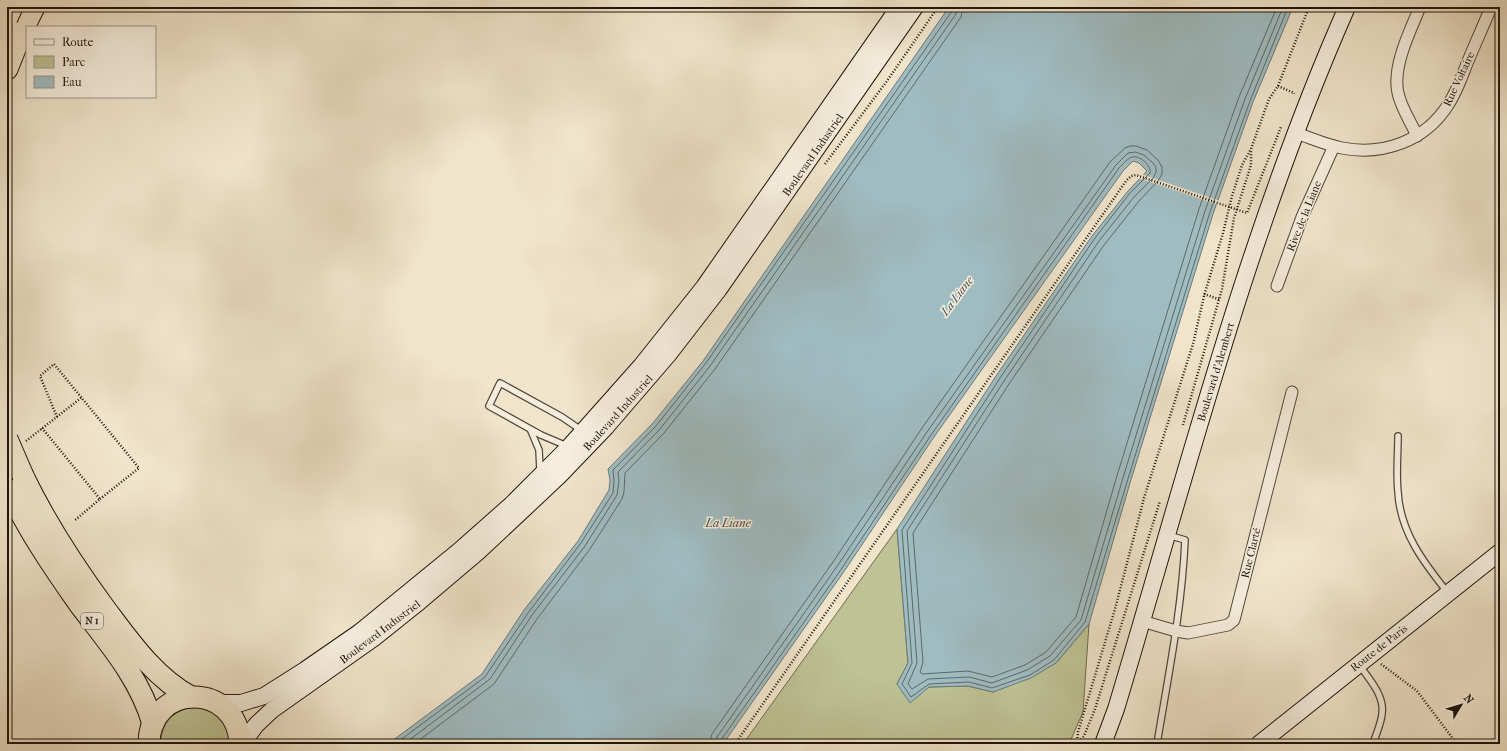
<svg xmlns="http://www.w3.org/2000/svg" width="1507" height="751" viewBox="0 0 1507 751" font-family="'IM FELL French Canon',serif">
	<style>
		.green { fill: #bec294; stroke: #6e6b4f }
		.water { fill: #9fbcc1; stroke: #6b7978 }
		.pier { fill: #f0e4cb }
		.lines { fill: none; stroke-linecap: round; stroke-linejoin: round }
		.shore { stroke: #5e6866; stroke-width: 1 }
		.lane-casing { stroke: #52483a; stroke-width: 8 }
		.street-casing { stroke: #52483a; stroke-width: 13 }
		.secondary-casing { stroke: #1e140a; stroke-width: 18 }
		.highway-casing { stroke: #1e140a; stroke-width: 23 }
		.path { stroke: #1e140a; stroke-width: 2.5; stroke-dasharray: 1 2; stroke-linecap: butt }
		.lane { stroke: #f5eddd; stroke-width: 5.5 }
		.street { stroke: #f5eddd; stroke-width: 11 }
		.secondary { stroke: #f5eddd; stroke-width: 16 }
		.highway { stroke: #f0e4cb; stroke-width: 21 }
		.rail { stroke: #1e140a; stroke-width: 3; stroke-dasharray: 7 7; stroke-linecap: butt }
		.highway-bridge-casing { stroke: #1e140a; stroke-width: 23; stroke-linecap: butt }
		.highway-bridge { stroke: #f0e4cb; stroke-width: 21 }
		.labels { text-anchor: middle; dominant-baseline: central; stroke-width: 3; stroke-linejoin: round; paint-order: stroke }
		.shield { fill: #f5eddd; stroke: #5e5549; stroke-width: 1 }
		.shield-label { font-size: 10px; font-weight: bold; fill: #1e140a }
		.street-label { font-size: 11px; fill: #1e140a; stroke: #f5eddd }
		.water-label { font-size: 12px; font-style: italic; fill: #4b4f4a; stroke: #f5eddd }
	</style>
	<rect width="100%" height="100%" fill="#f0e4cb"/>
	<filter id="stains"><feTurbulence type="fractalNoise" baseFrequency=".005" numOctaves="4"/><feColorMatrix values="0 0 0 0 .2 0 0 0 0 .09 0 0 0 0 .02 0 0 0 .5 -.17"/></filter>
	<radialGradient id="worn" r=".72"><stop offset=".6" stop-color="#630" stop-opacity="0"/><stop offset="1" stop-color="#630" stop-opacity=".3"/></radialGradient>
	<g class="green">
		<path d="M 897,529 L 908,663 L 897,684 L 929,687 L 968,686 L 993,692 L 1056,663 L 1089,624 L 1083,712 L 1069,744 L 743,744 Z"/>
		<path d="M 193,707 C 206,708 219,713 226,725 C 228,730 229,738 230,744 L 160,744 C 163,721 171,712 193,707 Z"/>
	</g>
	<path class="water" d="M 949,7 L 1293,7 L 1253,102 L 1213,214 L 1130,483 L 1089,624 L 1056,663 L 1031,678 L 993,692 L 968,686 L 929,687 L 910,703 L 897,684 L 908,663 L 897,529 L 996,376 L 1092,236 L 1128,191 L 1147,171 L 1139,163 L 1133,161 L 1123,171 L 934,437 L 845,570 L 723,744 L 388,744 L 482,674 L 524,610 L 578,541 L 609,490 L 610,480 L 608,469 L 653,423 L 703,361 Z"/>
	<path class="pier" d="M 1141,174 L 1220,201 L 1219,205 L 1138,178 Z"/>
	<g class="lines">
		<g class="shore">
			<path d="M 395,744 L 485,677 L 528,613 L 581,543 L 613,493 L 614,481 L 613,470 L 656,426 L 706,363 L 952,11 L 952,7"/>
			<path d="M 404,744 L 490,679 L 532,615 L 585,546 L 617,495 L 619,481 L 618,472 L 660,429 L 710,366 L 956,14 L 957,7"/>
			<path d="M 414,744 L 494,684 L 537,619 L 590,549 L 622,499 L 624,492 L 625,473 L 664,433 L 715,369 L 961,17 L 963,7"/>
			<path d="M 709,744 L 712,734 L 833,562 L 922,428 L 1110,162 L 1125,148 L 1130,146 L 1136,146 L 1147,150 L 1158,160 L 1162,167 L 1162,174 L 1158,181 L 1139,201 L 1104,245 L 1009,384 L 913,533 L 923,662 L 920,672 L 922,674 L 968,671 L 992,677 L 1025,665 L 1046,652 L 1076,617 L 1116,479 L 1199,209 L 1239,97 L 1277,7"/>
			<path d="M 715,744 L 717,737 L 838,565 L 927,432 L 1116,165 L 1128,153 L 1135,152 L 1144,155 L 1153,163 L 1156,167 L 1156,172 L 1154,177 L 1134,197 L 1099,241 L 1004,381 L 907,531 L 917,663 L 908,684 L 912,689 L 928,679 L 969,677 L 992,683 L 1027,670 L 1050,656 L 1081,620 L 1122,481 L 1205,211 L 1245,99 L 1283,7"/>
			<path d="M 720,744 L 721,740 L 842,568 L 931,435 L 1119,168 C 1122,165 1128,158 1132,157 C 1140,155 1152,166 1150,173 L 1130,193 L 1095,238 L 1000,378 L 902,530 L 912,663 L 902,684 L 911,697 L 929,684 L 969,682 L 992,688 L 1030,675 L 1054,660 L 1085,622 L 1127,482 L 1210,212 L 1250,101 L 1288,7"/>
		</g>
		<defs>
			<g id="lane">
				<path d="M 531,431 L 539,450 L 540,470"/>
				<path d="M 1398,436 C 1398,455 1396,473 1398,492 C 1400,532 1424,563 1448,593"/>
				<path d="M 567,446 L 541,435 L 489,406 L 500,383 L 562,417 L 581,430"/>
				<path d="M 1360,666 C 1369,679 1385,696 1382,714 C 1381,724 1376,734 1373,744"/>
				<path d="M 1157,744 C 1168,677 1182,609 1185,540 L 1168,535"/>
			</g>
			<g id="street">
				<path d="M 1296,133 C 1311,138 1327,145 1342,148 C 1383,156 1425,141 1448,105 C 1456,93 1461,79 1466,66 C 1474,46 1483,27 1491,7"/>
				<path d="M 1417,136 C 1411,122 1401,108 1398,93 C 1392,67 1410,31 1420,7"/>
				<path d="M 1277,286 L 1302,217 L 1334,146"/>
				<path d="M 1142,621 L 1176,631 L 1188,633 L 1228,625 L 1234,620 L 1292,392"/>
			</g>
			<g id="secondary">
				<path d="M 218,703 L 241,703 L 264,696 L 305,670 L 360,632 L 459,551 L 511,505 L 569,447 L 641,366 L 704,287 L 899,7"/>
				<path d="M 242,744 L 256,725 L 272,710 L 374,638 L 419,602 L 478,552 L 559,476 L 606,427 L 668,355 L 719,289 L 915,7"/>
				<path d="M 1103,744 L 1116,709 C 1187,473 1247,233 1347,7"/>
				<path d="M 1259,744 L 1500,552"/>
			</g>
			<g id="highway">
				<path d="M 7,69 L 23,29 L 34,7"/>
				<path d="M 23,476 C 46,524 75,568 106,610 C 130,642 155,678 191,697"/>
				<path d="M 7,485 C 26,527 53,567 80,605 C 108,642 140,678 153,724"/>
				<path d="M 149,744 C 149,682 238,681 240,744"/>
			</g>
		</defs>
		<use href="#lane" class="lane-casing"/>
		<use href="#street" class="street-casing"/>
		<use href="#secondary" class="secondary-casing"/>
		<use href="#highway" class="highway-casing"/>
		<g class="path">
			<path d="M 1278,86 L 1294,93 L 1294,94"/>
			<path d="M 825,164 L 887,81 L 938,7"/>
			<path d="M 1204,294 L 1221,300"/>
			<path d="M 57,417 L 40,376 L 54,364 L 139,468 L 100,499"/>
			<path d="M 1183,425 L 1222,289 L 1234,218 L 1251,165 L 1251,150"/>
			<path d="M 42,428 L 100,499 L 74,521"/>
			<path d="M 26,441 L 81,398"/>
			<path d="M 1381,664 L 1417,691 L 1457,744"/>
			<path d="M 735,744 L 1126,181 L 1131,176 L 1136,175 L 1247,213 L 1281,127"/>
			<path d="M 1077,744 L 1078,732 L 1115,609 L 1144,498 L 1193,344 L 1204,296 L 1223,233 L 1232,196 L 1242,165 L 1251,149 L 1269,99 L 1278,86 L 1309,7"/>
			<path d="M 1077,744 L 1084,736 L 1095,709 L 1160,501"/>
		</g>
		<use href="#lane" class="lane"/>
		<use href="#street" class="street"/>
		<use href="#secondary" class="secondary"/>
		<use href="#highway" class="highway"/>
		<g class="rail">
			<path d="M 7,12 L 14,7"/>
			<path d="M 7,22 L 25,7"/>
		</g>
		<defs>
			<g id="highway-bridge">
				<path d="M 7,18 L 12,7"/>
				<path d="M 7,439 L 23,476"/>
			</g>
		</defs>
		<use href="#highway-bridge" class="highway-bridge-casing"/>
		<use href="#highway-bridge" class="highway-bridge"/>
	</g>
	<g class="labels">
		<rect class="shield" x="81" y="613" width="22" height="16" rx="3"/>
		<g class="shield-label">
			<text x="92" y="621">N 1</text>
		</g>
		<g class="street-label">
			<text transform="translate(1459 79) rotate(-65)">Rue Voltaire</text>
			<text transform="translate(813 155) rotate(-55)">Boulevard Industriel</text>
			<text transform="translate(1304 216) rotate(-68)">Rive de la Liane</text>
			<text transform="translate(1216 372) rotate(-73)">Boulevard d'Alembert</text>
			<text transform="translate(618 413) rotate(-48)">Boulevard Industriel</text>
			<text transform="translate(1251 553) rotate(-76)">Rue Clarté</text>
			<text transform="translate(380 632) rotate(-37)">Boulevard Industriel</text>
			<text transform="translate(1379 648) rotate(-38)">Route de Paris</text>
		</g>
		<g class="water-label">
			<text transform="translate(957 296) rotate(-53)">La Liane</text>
			<text x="728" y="523">La Liane</text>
		</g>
	</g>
	<rect width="1507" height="751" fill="none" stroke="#f0e4cb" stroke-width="24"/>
	<rect x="8" y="8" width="1491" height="735" fill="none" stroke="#1e140a" stroke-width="2"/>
	<rect x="12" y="12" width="1483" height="727" fill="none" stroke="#1e140a"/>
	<rect x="26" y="26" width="130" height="72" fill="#f5eddd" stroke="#9f9689"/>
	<rect x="34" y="39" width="20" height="6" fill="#f5eddd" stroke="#9f9689"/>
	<text x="62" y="46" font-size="12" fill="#1e140a">Route</text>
	<rect x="34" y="56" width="20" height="12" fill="#bec294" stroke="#9f9689"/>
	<text x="62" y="66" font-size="12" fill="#1e140a">Parc</text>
	<rect x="34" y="76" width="20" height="12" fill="#9fbcc1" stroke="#9f9689"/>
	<text x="62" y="86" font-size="12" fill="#1e140a">Eau</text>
	<g transform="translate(1461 705) rotate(52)" stroke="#f5eddd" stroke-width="3" paint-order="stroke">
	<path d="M0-3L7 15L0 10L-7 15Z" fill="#1e140a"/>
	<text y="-6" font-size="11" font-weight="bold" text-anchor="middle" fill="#1e140a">N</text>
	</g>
	<rect width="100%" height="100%" filter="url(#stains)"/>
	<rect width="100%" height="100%" fill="url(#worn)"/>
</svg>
